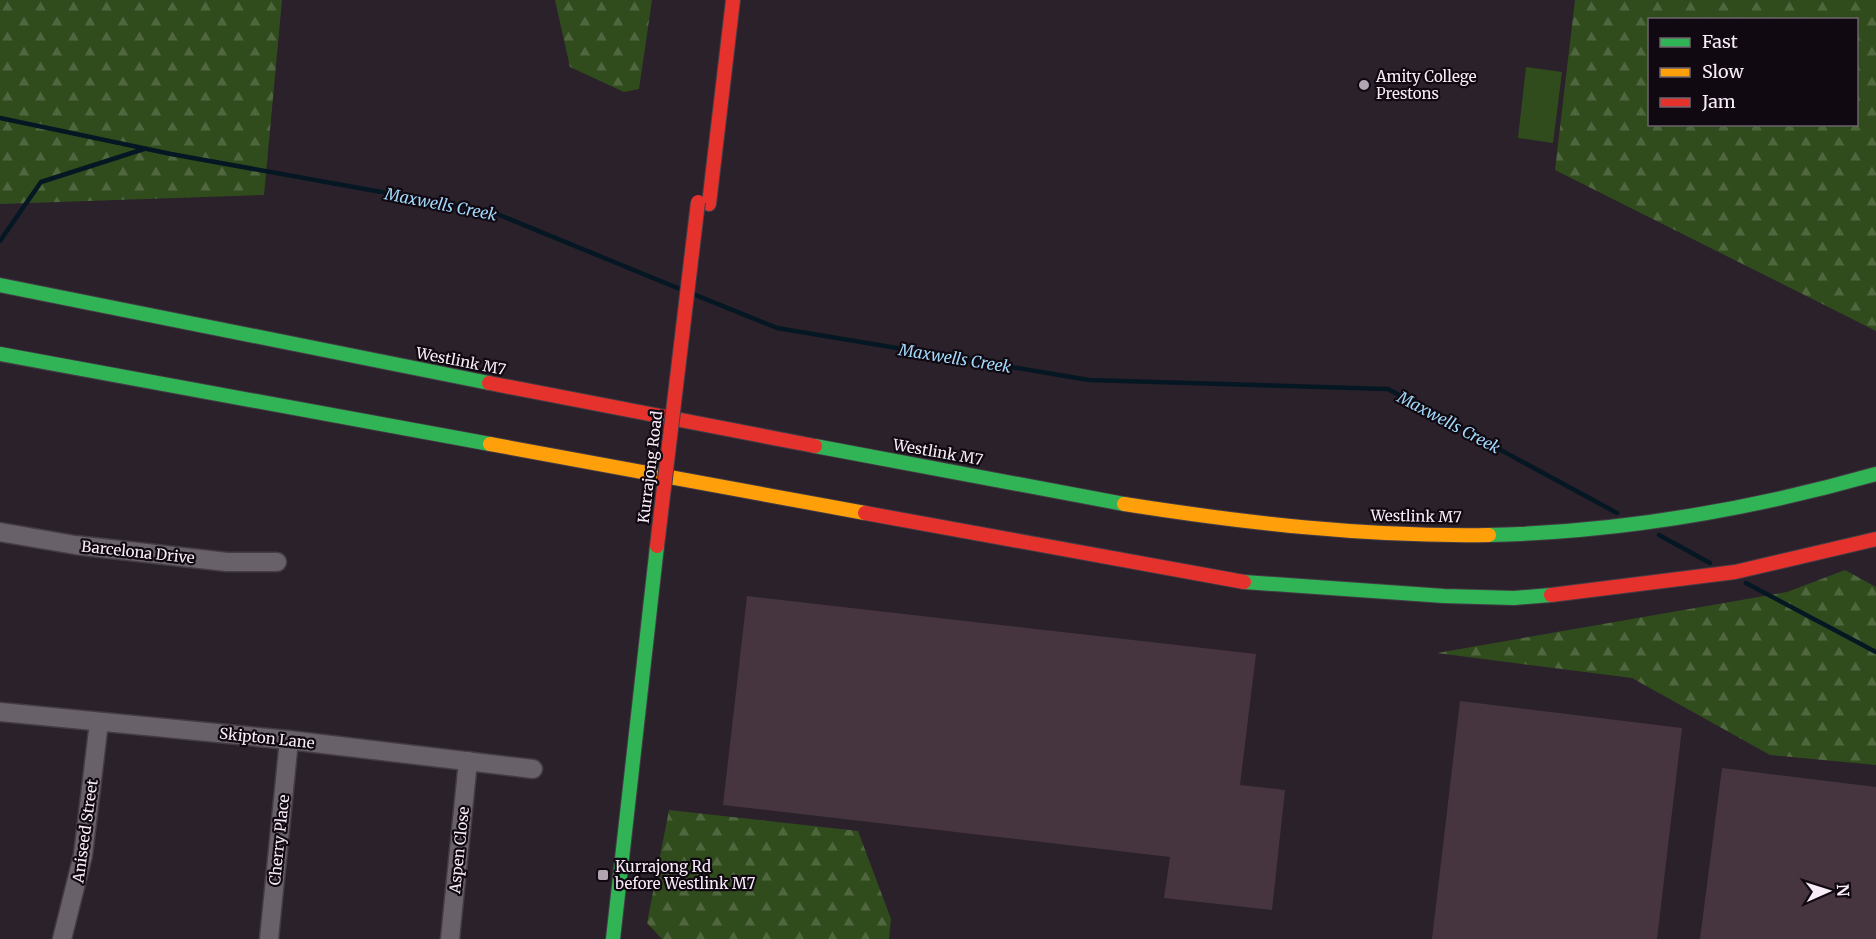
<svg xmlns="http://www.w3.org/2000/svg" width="1876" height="939" viewBox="0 0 1876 939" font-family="Merriweather,serif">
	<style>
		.forest { fill: url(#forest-firs); fill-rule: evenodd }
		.park { fill: #304c1d }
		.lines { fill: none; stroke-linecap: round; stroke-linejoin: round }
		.stream { stroke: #051723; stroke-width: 4.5 }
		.building { fill: #46353f }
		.street-casing { stroke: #443c45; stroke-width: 21 }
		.fast-casing { stroke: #443c45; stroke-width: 16 }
		.slow-casing { stroke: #443c45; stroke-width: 16 }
		.jam-casing { stroke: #443c45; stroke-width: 16 }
		.street { stroke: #68616a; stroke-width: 18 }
		.fast { stroke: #30b455; stroke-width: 14 }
		.slow { stroke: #ff9f0a; stroke-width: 14 }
		.jam { stroke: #e5322d; stroke-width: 14 }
		.jam-bridge-casing { stroke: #443c45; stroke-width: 16; stroke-linecap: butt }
		.jam-bridge { stroke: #e5322d; stroke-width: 14 }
		.poi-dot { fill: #b0a5b1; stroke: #110912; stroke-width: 2 }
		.labels { text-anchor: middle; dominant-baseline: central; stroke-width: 4.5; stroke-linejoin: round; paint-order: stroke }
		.poi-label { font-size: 15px; fill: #f8ecf9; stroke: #110912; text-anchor: start }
		.street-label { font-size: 15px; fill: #f8ecf9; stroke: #110912 }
		.water-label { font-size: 16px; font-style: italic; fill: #a1dafb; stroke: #110912 }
	</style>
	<defs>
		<pattern id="forest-firs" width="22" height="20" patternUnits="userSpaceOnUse" patternTransform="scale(1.5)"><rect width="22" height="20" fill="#304c1d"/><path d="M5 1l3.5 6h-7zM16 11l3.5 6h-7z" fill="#4f663f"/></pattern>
	</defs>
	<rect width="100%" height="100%" fill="#2a212b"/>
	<g class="forest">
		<path d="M 0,0 L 282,0 L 264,195 L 0,204 Z"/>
		<path d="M 555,0 L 652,0 L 639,89 L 624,92 L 570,67 Z"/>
		<path d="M 1575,0 L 1876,0 L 1876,331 L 1555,170 ZM 1650,20 L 1856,20 L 1856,124 L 1650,124 Z"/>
		<path d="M 1845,570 L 1876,587 L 1876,765 L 1770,755 L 1632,678 L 1437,653 L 1787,592 Z"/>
		<path d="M 669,810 L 858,831 L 891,919 L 889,939 L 662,939 L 647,923 Z"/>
	</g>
	<path class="park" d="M 1526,67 L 1562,72 L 1553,143 L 1518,138 Z"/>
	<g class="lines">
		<g class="stream">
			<path d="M 0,118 L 171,154 L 492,212 L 680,289"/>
			<path d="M 0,241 L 41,182 L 144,149"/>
			<path d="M 693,294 L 777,328 L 1089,380 L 1388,389 L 1617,513"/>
			<path d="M 1659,535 L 1710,563"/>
			<path d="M 1746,583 L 1876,652"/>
		</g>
	</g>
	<g class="building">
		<path d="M 747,596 L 1256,654 L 1240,785 L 1285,790 L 1272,910 L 1164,898 L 1170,857 L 723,805 Z"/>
		<path d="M 1460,701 L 1682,728 L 1657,939 L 1432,939 Z"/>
		<path d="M 1722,768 L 1876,787 L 1876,939 L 1700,939 Z"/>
	</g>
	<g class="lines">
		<defs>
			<g id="street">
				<path d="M 0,532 L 75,545 L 227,562 L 277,562"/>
				<path d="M 0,712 L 289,740 L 533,769"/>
				<path d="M 62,939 L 83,855 L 99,722"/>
				<path d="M 269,939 L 289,740"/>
				<path d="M 450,939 L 468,761"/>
			</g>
			<g id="fast">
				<path d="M 0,285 L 489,383"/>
				<path d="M 0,354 L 490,444"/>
				<path d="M 815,446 L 1124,504"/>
				<path d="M 1489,535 C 1621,532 1749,510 1876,474"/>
				<path d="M 1244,582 L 1444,596 L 1514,598 L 1551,595"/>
				<path d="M 613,939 L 657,546"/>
			</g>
			<g id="slow">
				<path d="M 490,444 L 865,513"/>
				<path d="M 1124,504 C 1245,523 1367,537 1489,535"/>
			</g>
			<g id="jam">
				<path d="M 709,204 L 733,0"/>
				<path d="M 489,383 L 815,446"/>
				<path d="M 865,513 L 1244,582"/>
				<path d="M 1551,595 L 1735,572 L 1876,539"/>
			</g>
		</defs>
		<use href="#street" class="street-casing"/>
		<use href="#fast" class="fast-casing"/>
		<use href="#slow" class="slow-casing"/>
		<use href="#jam" class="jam-casing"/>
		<use href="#street" class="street"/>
		<use href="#fast" class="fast"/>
		<use href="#slow" class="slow"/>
		<use href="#jam" class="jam"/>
		<defs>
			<path id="jam-bridge" d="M 657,546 L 698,202"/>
		</defs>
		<use href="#jam-bridge" class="jam-bridge-casing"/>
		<use href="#jam-bridge" class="jam-bridge"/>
	</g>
	<g class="poi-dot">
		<circle cx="1364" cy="85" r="6"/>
		<rect x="597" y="869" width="12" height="12" rx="3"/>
	</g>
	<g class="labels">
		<g class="poi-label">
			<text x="1376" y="76">Amity College<tspan x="1376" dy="17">Prestons</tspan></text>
			<text x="615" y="866">Kurrajong Rd<tspan x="615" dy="17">before Westlink M7</tspan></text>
		</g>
		<g class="street-label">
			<text transform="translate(461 361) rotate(11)">Westlink M7</text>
			<text transform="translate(938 452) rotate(10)">Westlink M7</text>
			<text transform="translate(650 467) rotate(-83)">Kurrajong Road</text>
			<text transform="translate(1416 516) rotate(1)">Westlink M7</text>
			<text transform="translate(138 552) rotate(6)">Barcelona Drive</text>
			<text transform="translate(267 738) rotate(6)">Skipton Lane</text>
			<text transform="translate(85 831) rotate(-82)">Aniseed Street</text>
			<text transform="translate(279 840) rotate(-84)">Cherry Place</text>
			<text transform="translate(459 850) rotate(-84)">Aspen Close</text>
		</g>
		<g class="water-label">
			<text transform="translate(441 204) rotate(11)">Maxwells Creek</text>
			<text transform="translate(955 358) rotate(9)">Maxwells Creek</text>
			<text transform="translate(1449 422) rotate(28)">Maxwells Creek</text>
		</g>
	</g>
	<rect x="1648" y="18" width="210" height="108" fill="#110912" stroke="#6d646e" stroke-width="1.5"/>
	<rect x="1660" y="38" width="30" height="9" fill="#30b455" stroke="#6d646e" stroke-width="1.5"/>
	<text x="1702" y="48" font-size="18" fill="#f8ecf9">Fast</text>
	<rect x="1660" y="68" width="30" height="9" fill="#ff9f0a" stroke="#6d646e" stroke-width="1.5"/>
	<text x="1702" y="78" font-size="18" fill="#f8ecf9">Slow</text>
	<rect x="1660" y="98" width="30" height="9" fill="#e5322d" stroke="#6d646e" stroke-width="1.5"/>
	<text x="1702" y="108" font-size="18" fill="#f8ecf9">Jam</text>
	<g transform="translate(1828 891) rotate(87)" stroke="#110912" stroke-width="4.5" paint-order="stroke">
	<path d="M0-4.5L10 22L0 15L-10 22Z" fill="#f8ecf9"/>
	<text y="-9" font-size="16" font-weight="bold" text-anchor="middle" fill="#f8ecf9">N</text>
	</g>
</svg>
